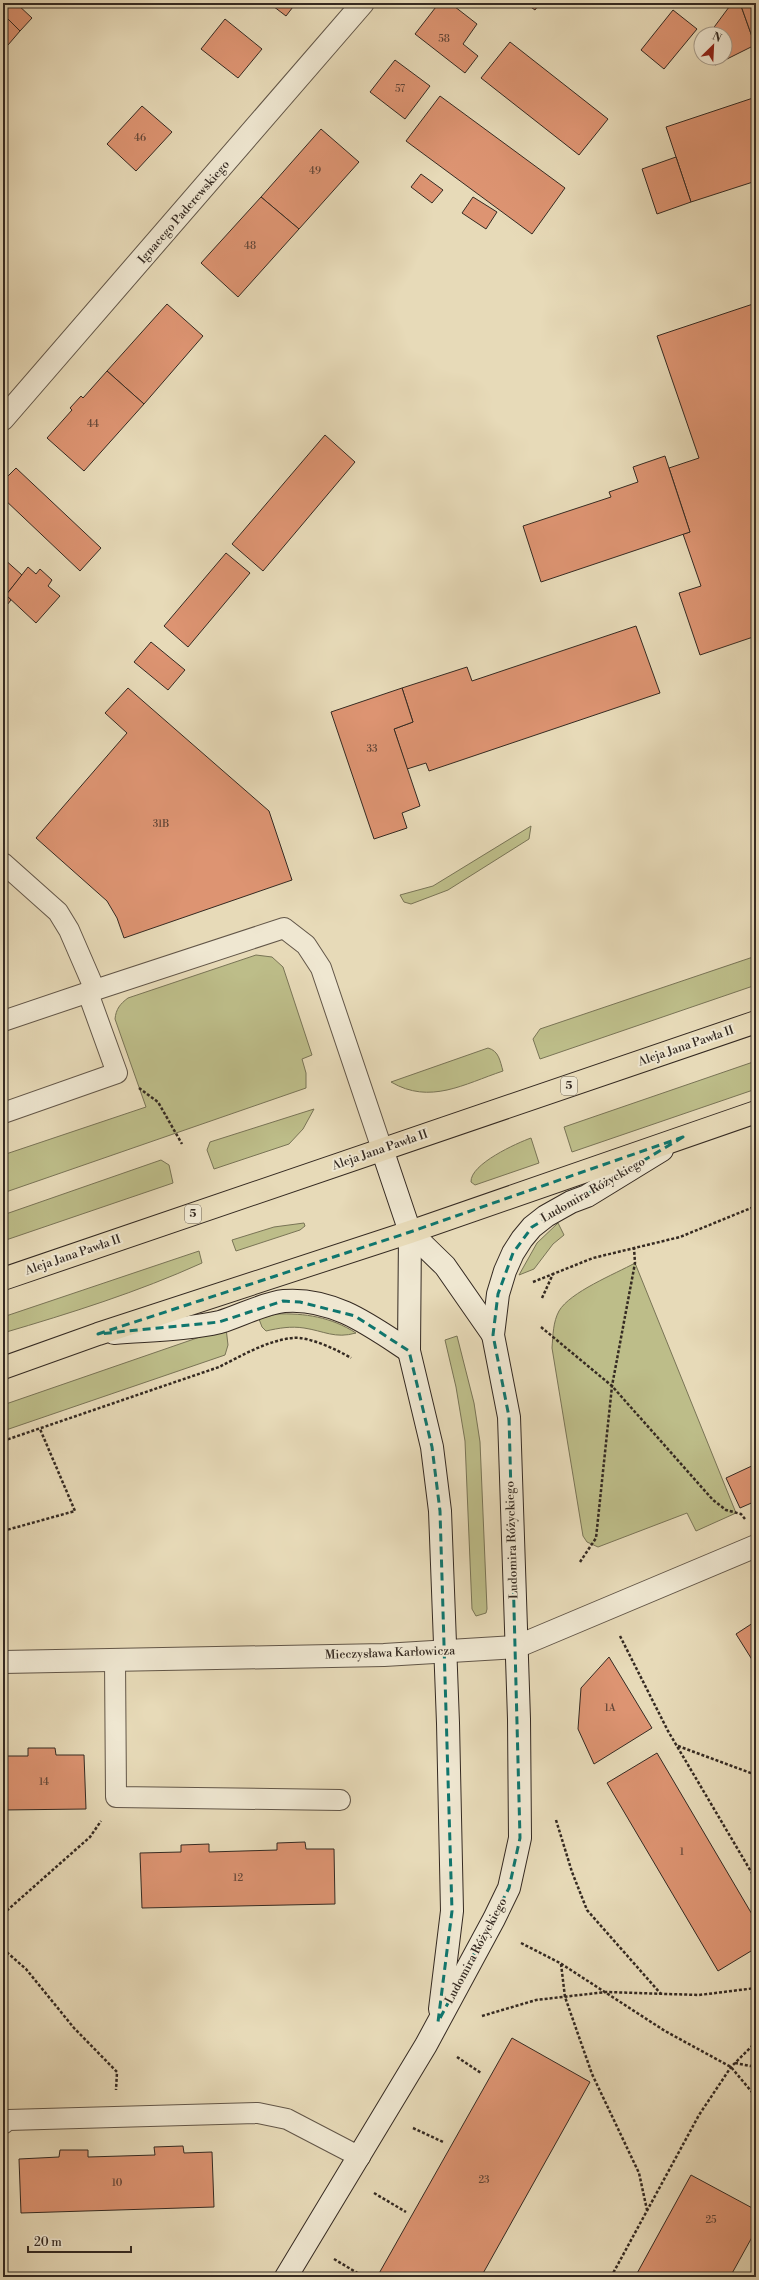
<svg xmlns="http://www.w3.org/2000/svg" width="759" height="2280" viewBox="0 0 759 2280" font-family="'Libre Bodoni',serif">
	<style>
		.green { fill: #bdbd89; stroke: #797456 }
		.building { fill: #dd9472; stroke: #352a22 }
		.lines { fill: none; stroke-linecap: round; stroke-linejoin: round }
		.lane-casing { stroke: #625648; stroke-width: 22 }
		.street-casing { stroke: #625648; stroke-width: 24 }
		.secondary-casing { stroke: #352a22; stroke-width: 24 }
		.primary-casing { stroke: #352a22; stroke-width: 24 }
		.path { stroke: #352a22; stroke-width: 2.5; stroke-dasharray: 3 2; stroke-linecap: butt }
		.lane { stroke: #efe7d1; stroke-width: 20 }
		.street { stroke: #efe7d1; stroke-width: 22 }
		.secondary { stroke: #efe7d1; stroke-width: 22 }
		.primary { stroke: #e7dab8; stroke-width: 22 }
		.marked { fill: none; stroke: #0f766e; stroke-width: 3; stroke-dasharray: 8 5; stroke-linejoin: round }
		.labels { text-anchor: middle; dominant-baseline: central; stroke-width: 4; stroke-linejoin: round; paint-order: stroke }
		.number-label { font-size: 10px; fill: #5f4436 }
		.shield { fill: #efe7d1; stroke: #6d6356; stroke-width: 1 }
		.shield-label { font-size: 11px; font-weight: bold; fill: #352a22 }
		.street-label { font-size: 12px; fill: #352a22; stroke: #efe7d1 }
	</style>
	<rect width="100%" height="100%" fill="#e7dab8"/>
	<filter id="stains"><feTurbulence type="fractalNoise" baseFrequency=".005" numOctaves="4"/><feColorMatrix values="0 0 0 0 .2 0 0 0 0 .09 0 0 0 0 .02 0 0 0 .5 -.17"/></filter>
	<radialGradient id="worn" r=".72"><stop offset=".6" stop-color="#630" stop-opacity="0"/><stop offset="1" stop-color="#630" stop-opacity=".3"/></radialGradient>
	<g class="green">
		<path d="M 531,826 L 529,839 L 448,890 L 411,904 L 404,902 L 400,895 L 433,886 Z"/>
		<path d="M 256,955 L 272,957 L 283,967 L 312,1055 L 302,1059 L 306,1073 L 306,1088 L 3,1193 L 3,1155 L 146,1107 L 115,1019 C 116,1009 120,1004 128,998 Z"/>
		<path d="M 756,956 L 756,985 L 540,1059 L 533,1039 L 540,1029 Z"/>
		<path d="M 488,1048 C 499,1051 500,1061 503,1071 C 464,1084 430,1105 391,1082 Z"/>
		<path d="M 756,1061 L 756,1089 L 572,1152 L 564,1127 Z"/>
		<path d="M 314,1109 L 303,1129 L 289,1144 L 214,1169 L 207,1150 L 210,1142 Z"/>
		<path d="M 531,1138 L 539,1163 L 475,1185 L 471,1182 C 470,1164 517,1143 531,1138 Z"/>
		<path d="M 161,1160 L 169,1165 L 173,1183 L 3,1241 L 3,1215 Z"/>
		<path d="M 304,1223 L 305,1226 L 300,1230 L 236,1251 L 232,1240 L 274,1227 Z"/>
		<path d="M 558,1223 L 564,1235 L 553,1244 L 534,1269 L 519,1275 L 537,1243 Z"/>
		<path d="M 199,1251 L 202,1263 C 138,1292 71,1313 3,1333 L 3,1317 Z"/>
		<path d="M 635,1263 L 736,1513 L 696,1531 L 687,1513 L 598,1547 L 587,1542 L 583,1536 L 552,1348 C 553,1335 553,1322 559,1311 C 570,1292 615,1274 635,1263 Z"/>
		<path d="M 276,1314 C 305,1313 331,1317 356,1333 C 335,1339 324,1331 304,1328 C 291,1326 279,1328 266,1331 L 262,1327 L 259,1319 Z"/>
		<path d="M 226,1328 L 228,1345 L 225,1355 L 3,1431 L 3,1405 Z"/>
		<path d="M 457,1336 L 474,1403 L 480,1442 L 487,1609 L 486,1613 L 476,1616 L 472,1609 L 465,1441 L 456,1387 L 445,1340 Z"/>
	</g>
	<g class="building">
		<path d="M 3,3 L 16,3 L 32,18 L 20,31 L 3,14 Z"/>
		<path d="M 269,3 L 296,3 L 286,16 Z"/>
		<path d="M 439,3 L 450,3 L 477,24 L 463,44 L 478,56 L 465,73 L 415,34 Z"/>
		<path d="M 525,3 L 540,3 L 535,10 Z"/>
		<path d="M 732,3 L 740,3 L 755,45 L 715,65 L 711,58 L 725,58 L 725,34 L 709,34 Z"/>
		<path d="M 740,3 L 756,3 L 756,45 L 755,45 Z"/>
		<path d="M 673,10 L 697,29 L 664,69 L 641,50 Z"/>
		<path d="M 3,14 L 20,31 L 8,45 L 3,40 Z"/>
		<path d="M 225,19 L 262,49 L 238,78 L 201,49 Z"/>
		<path d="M 510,42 L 608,119 L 579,155 L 481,78 Z"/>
		<path d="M 395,60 L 430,86 L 405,119 L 370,92 Z"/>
		<path d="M 440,96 L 565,188 L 532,234 L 406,141 Z"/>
		<path d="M 756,97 L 756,181 L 691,202 L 666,127 Z"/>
		<path d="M 142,106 L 172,132 L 136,171 L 107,144 Z"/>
		<path d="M 321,129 L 359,162 L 299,229 L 261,197 Z"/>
		<path d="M 676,157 L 691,202 L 657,214 L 642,169 Z"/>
		<path d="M 421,174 L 443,190 L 432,203 L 411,187 Z"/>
		<path d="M 261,197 L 299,229 L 238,297 L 201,263 Z"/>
		<path d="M 473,197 L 497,212 L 486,229 L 462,213 Z"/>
		<path d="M 756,303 L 756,636 L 700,655 L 679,593 L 701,586 L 683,534 L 690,532 L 669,468 L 699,458 L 657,336 Z"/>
		<path d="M 167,304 L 203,336 L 144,404 L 107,371 Z"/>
		<path d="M 107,371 L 144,404 L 84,471 L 47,438 L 72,410 L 70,408 L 81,396 L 83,398 Z"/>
		<path d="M 325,435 L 355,462 L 263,571 L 232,544 Z"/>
		<path d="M 665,456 L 690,532 L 541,582 L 523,526 L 611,497 L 609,492 L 638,482 L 633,467 Z"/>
		<path d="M 16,468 L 101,548 L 80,571 L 3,498 L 3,481 Z"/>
		<path d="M 226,553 L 250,573 L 188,647 L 164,626 Z"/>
		<path d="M 3,558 L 22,575 L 6,595 L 11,600 L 3,610 Z"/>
		<path d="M 28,567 L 36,574 L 40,569 L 52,580 L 48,586 L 60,596 L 36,623 L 6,595 Z"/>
		<path d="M 636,626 L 660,693 L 429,771 L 426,763 L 407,769 L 394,729 L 413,722 L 402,688 L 467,667 L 472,681 Z"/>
		<path d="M 151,642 L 185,670 L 168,690 L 134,662 Z"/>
		<path d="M 128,688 L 269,811 L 292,880 L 124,938 L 117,918 L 107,901 L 36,838 L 127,733 L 105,713 Z"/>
		<path d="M 402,688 L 413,722 L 394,729 L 420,806 L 402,813 L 407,828 L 374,839 L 331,712 Z"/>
		<path d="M 756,1464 L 756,1501 L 740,1508 L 726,1478 Z"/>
		<path d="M 756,1621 L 756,1666 L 736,1634 Z"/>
		<path d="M 609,1657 L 652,1728 L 594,1764 L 578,1729 L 581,1688 Z"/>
		<path d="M 28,1748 L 55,1748 L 56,1755 L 84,1755 L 86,1809 L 3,1810 L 3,1756 L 28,1756 Z"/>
		<path d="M 657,1753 L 756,1921 L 756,1948 L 718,1971 L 607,1783 Z"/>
		<path d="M 305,1842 L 306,1849 L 334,1849 L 335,1904 L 142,1908 L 140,1853 L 181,1852 L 181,1845 L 209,1844 L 209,1852 L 277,1850 L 277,1843 Z"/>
		<path d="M 512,2038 L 590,2082 L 481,2277 L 377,2277 Z"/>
		<path d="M 183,2146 L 184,2153 L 212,2152 L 214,2207 L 21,2213 L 19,2159 L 59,2157 L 60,2150 L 88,2150 L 88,2157 L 155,2155 L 154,2147 Z"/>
		<path d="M 691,2175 L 756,2210 L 756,2230 L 730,2277 L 635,2277 Z"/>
	</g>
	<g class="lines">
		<defs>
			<g id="lane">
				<path d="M 3,863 L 58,912 L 69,930 L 95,990 L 284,928 L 306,945 L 321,968 L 382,1149"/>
				<path d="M 3,1021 L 95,990"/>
				<path d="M 3,1113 L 117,1073 L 88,993"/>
				<path d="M 115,1659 L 116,1797 L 340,1800"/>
				<path d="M 3,2124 L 8,2120 L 258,2113 L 287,2119 L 360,2157"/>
			</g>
			<g id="street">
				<path d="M 3,419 L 363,3"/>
				<path d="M 3,1662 L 384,1655 L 516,1647 L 756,1546"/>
			</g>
			<g id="secondary">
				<path d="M 382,1149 L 410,1232 L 445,1266 L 493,1335"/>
				<path d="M 410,1232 L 409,1351 L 432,1447 L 440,1511 L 448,1723 L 452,1911 L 440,2009"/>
				<path d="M 114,1333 C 148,1330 186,1330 220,1322 C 240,1316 264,1303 284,1301 C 333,1297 371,1326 409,1351"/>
				<path d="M 286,2277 L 426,2045 L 494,1919 L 509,1888 L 520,1838 L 519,1719 L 509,1417 L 493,1335 L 498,1294 L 505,1271 L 513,1253 L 522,1239 L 532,1227 L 546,1216 L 571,1202 L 587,1196 L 662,1150"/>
			</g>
			<g id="primary">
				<path d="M 3,1279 L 756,1022"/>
				<path d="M 3,1368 L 98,1334 L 410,1232 L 756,1112"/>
			</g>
		</defs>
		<use href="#lane" class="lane-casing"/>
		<use href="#street" class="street-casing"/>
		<use href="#secondary" class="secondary-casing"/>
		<use href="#primary" class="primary-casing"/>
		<g class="path">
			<path d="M 139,1088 L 158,1102 L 182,1144"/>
			<path d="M 533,1282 L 553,1274"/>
			<path d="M 542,1298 L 553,1274 L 593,1258 L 680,1237 L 756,1206"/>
			<path d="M 541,1327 L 612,1386 L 713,1500 L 726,1510 L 741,1514 L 745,1519"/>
			<path d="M 3,1441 L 219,1367 C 241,1356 268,1340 293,1338 C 308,1336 338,1350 351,1358"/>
			<path d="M 3,1531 L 75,1511 L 40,1429"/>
			<path d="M 580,1562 L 596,1538 L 612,1386 L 635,1263 L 634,1248"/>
			<path d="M 620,1636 L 668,1731 L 756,1880"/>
			<path d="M 678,1746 L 756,1775"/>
			<path d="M 556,1820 L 572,1872 L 587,1910 L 661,1994"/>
			<path d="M 3,1914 L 90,1837 L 101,1821"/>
			<path d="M 521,1943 L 560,1963 L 665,2031 L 731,2067 L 756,2097"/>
			<path d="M 3,1949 L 26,1969 L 74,2028 L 117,2072 L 116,2090"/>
			<path d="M 561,1964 L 565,1997 L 592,2074 L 639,2173 L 647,2210"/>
			<path d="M 482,2016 L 536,2000 L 606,1992 L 699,1995 L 756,1988"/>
			<path d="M 457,2057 L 481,2073"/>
			<path d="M 735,2063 L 750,2066 L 756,2065"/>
			<path d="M 413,2128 L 443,2142"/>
			<path d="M 374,2193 L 406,2212"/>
			<path d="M 334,2259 L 364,2277"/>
			<path d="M 611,2277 L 699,2115 L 731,2067 L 756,2042"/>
		</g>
		<use href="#lane" class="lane"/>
		<use href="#street" class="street"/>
		<use href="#secondary" class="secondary"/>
		<use href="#primary" class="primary"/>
	</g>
	<path class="marked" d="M 683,1137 L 532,1227 L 513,1253 L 498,1294 L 493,1335 L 509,1417 L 520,1838 L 509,1888 L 438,2022 L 452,1911 L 440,1511 L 432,1447 L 409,1351 L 355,1316 L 300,1302 L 283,1301 L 219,1322 L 98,1334 L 410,1232 Z"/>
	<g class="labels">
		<g class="number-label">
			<text x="444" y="39">58</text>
			<text x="400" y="89">57</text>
			<text x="140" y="138">46</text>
			<text x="315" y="171">49</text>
			<text x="250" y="246">48</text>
			<text x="93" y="424">44</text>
			<text x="372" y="749">33</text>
			<text x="161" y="824">31B</text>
			<text x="610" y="1708">1A</text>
			<text x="44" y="1782">14</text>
			<text x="682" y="1852">1</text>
			<text x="238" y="1878">12</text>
			<text x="484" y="2180">23</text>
			<text x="117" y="2183">10</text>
			<text x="711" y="2220">25</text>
		</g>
		<g class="shield">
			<rect x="561" y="1077" width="16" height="18" rx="3"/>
			<rect x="185" y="1205" width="16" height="18" rx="3"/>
		</g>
		<g class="shield-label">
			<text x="569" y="1086">5</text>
			<text x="193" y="1214">5</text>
		</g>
		<g class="street-label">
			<text transform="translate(184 212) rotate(-49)">Ignacego Paderewskiego</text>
			<text transform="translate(686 1046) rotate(-19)">Aleja Jana Pawła II</text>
			<text transform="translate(380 1150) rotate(-19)">Aleja Jana Pawła II</text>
			<text transform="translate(593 1190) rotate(-30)">Ludomira Różyckiego</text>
			<text transform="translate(73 1255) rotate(-19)">Aleja Jana Pawła II</text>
			<text transform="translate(512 1540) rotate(-92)">Ludomira Różyckiego</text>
			<text transform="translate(390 1653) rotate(-2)">Mieczysława Karłowicza</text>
			<text transform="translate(476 1951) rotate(-62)">Ludomira Różyckiego</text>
		</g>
	</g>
	<rect width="759" height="2280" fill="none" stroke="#e7dab8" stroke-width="16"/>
	<rect x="4" y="4" width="751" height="2272" fill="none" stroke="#352a22" stroke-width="2"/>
	<rect x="8" y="8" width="743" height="2264" fill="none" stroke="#352a22"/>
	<g transform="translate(713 46) rotate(24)"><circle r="19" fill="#efe7d1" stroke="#a59b8b"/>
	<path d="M0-3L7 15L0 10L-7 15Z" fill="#8f2418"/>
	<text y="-6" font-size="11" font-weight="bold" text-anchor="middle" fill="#352a22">N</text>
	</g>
	<path d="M28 2246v6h103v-6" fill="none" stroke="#352a22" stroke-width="2"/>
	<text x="34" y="2246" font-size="12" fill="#352a22" stroke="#efe7d1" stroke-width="3" paint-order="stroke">20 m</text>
	<rect width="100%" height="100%" filter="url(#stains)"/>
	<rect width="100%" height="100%" fill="url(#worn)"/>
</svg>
